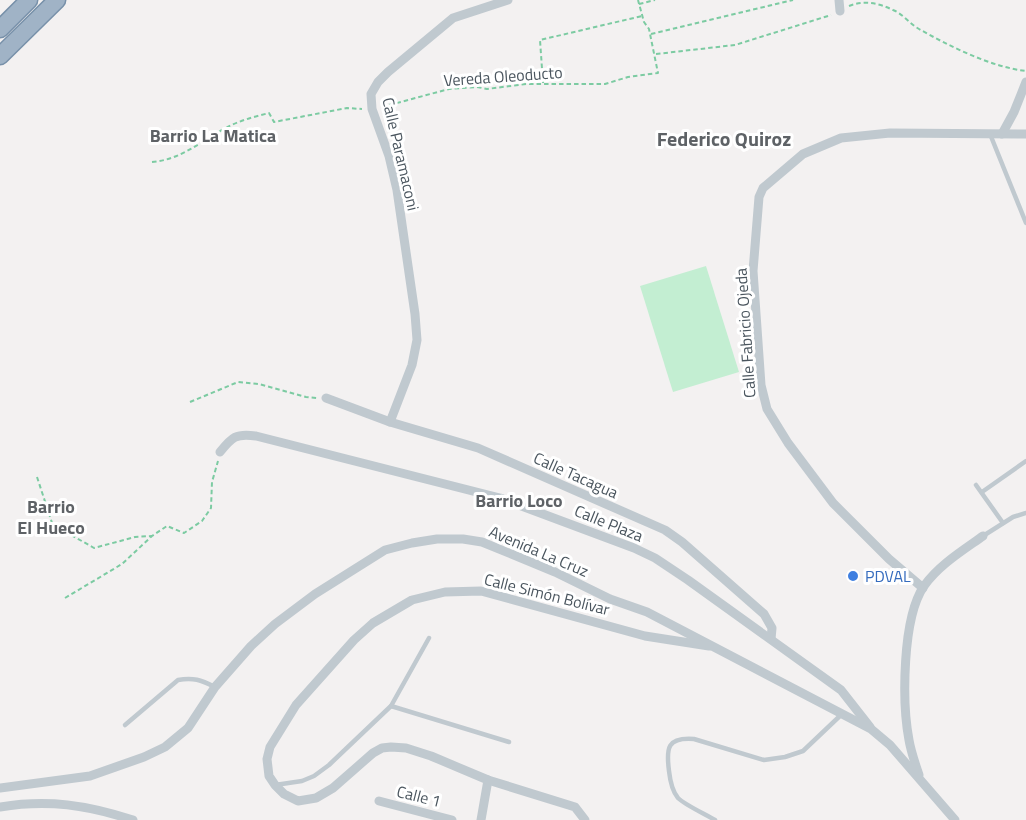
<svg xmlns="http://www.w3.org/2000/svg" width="1026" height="820" viewBox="0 0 1026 820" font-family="'Titillium Web',sans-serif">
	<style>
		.green { fill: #c3eed2 }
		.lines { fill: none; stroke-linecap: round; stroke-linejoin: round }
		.trunk-casing { stroke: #7790a9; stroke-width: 19 }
		.path { stroke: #7ccba2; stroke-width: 2; stroke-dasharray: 4.5 3; stroke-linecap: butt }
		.service { stroke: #c0c9cf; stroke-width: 4.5 }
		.minor { stroke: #c0c9cf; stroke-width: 9 }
		.trunk { stroke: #a0b3c6; stroke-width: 16 }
		.shop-dot { fill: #3f7fe0; stroke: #fff; stroke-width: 2 }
		.labels { text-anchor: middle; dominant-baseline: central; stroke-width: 6; stroke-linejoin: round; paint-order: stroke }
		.street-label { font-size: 16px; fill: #4a555e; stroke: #fff }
		.shop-label { font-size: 16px; fill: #366cbe; stroke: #fff; text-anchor: start }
		.neighbourhood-label { font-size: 18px; font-weight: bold; fill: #5e6266; stroke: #fff }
		.quarter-label { font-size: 20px; font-weight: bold; fill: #5e6266; stroke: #fff }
	</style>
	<rect width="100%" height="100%" fill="#f3f1f1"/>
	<path class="green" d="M 706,266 L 739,372 L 673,392 L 640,286 Z"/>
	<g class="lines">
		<defs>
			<g id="trunk">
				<path d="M 0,29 L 29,0"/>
				<path d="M 0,56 L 57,0"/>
			</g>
		</defs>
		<use href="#trunk" class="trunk-casing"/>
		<g class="path">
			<path d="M 639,4 L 655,0"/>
			<path d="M 849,6 C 864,0 879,3 893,10 C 903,14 910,24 919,29 C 949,46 991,67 1026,71"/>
			<path d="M 651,34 L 793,0"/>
			<path d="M 656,54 L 735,45 L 831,15"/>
			<path d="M 543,83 L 540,40 L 642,16"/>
			<path d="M 382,107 L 449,89 L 477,87 L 487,89 L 526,84 L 605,84 L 628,77 L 658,73 L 649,29 L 644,22 L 638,0"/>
			<path d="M 152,162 C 180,160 200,142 224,129 C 238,121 253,117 269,113 L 274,122 L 347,108 L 362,109"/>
			<path d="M 190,402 L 238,382 L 259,384 L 306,397 L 317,398"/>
			<path d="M 37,477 L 55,532 L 66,532 L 94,548 L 135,537 L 152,536"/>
			<path d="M 65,598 L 122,564 L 152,536 L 167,526 L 184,533 L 202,521 L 211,508 L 212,482 L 218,461"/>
		</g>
		<g class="service">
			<path d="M 990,134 L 1026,223"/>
			<path d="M 976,485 L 1003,523"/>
			<path d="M 982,492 L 1026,461"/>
			<path d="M 983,536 L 1013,517 L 1026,513"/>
			<path d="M 391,706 L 509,742"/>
			<path d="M 125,725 L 178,680 C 193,677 201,680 215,687"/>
			<path d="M 275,785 L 302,781 L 314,776 L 329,765 L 391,706 L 429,638"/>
			<path d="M 715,820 C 705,814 685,805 678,798 C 672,791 670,780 669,771 C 666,748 667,737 694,739 L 764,760 L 785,757 L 803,751 L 842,714"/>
		</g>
		<g class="minor">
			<path d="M 839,0 L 840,11"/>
			<path d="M 1002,134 L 1014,112 L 1026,82"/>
			<path d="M 326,398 L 390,422 L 478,448 L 665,530 L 682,542 L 764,614 L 772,628 L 771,639"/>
			<path d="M 390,422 L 412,365 L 417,340 L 415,314 L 397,190 L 389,156 L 372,109 L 371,94 L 378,82 L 388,72 L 453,18 L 508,0"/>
			<path d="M 220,452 C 232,437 236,433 256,436 L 500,498 L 634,548 L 655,558 L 688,580 L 841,690 L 870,727"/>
			<path d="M 923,588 L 889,559 L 833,503 L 788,443 L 767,409 L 761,385 L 753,271 L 759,197 L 763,188 L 803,154 L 841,138 L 890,133 L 1026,134"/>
			<path d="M 919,775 C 915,763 911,752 909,740 C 902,703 902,618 924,586 C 939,565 962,551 983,536"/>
			<path d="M 0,788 L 90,776 L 144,757 L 165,747 L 188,728 L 215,687 L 251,646 L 275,624 L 315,594 L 385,550 L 412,543 L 437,539 L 463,539 L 482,542 L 555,572 L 610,599 L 647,612 L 871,729 L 890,745 L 955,820"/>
			<path d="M 379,801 L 452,820"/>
			<path d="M 0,807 C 48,799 87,805 133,820"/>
			<path d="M 481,820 L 488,780"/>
			<path d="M 585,820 L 575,807 L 488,780 L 431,756 L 406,748 L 391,747 L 382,748 L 373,753 L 333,788 L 316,798 L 298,801 L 284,794 L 275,785 L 269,776 L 267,759 L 270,747 L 296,705 L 354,640 L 373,623 L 412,600 L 445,592 L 481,591 L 645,636 L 709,646"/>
		</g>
		<use href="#trunk" class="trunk"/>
	</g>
	<circle class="shop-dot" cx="853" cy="576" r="6"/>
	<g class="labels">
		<g class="street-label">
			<text transform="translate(503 76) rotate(-4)">Vereda Oleoducto</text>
			<text transform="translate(401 154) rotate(77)">Calle Paramaconi</text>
			<text transform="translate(745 333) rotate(-94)">Calle Fabricio Ojeda</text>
			<text transform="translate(576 475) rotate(24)">Calle Tacagua</text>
			<text transform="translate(609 523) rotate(22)">Calle Plaza</text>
			<text transform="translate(539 551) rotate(23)">Avenida La Cruz</text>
			<text transform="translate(547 594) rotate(14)">Calle Simón Bolívar</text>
			<text transform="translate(419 796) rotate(14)">Calle 1</text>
		</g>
		<g class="shop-label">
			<text x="865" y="576">PDVAL</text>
		</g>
		<g class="neighbourhood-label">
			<text x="213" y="135">Barrio La Matica</text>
			<text x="519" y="500">Barrio Loco</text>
			<text x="51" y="506">Barrio<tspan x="51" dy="21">El Hueco</tspan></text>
		</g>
		<g class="quarter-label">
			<text x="724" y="138">Federico Quiroz</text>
		</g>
	</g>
</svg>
